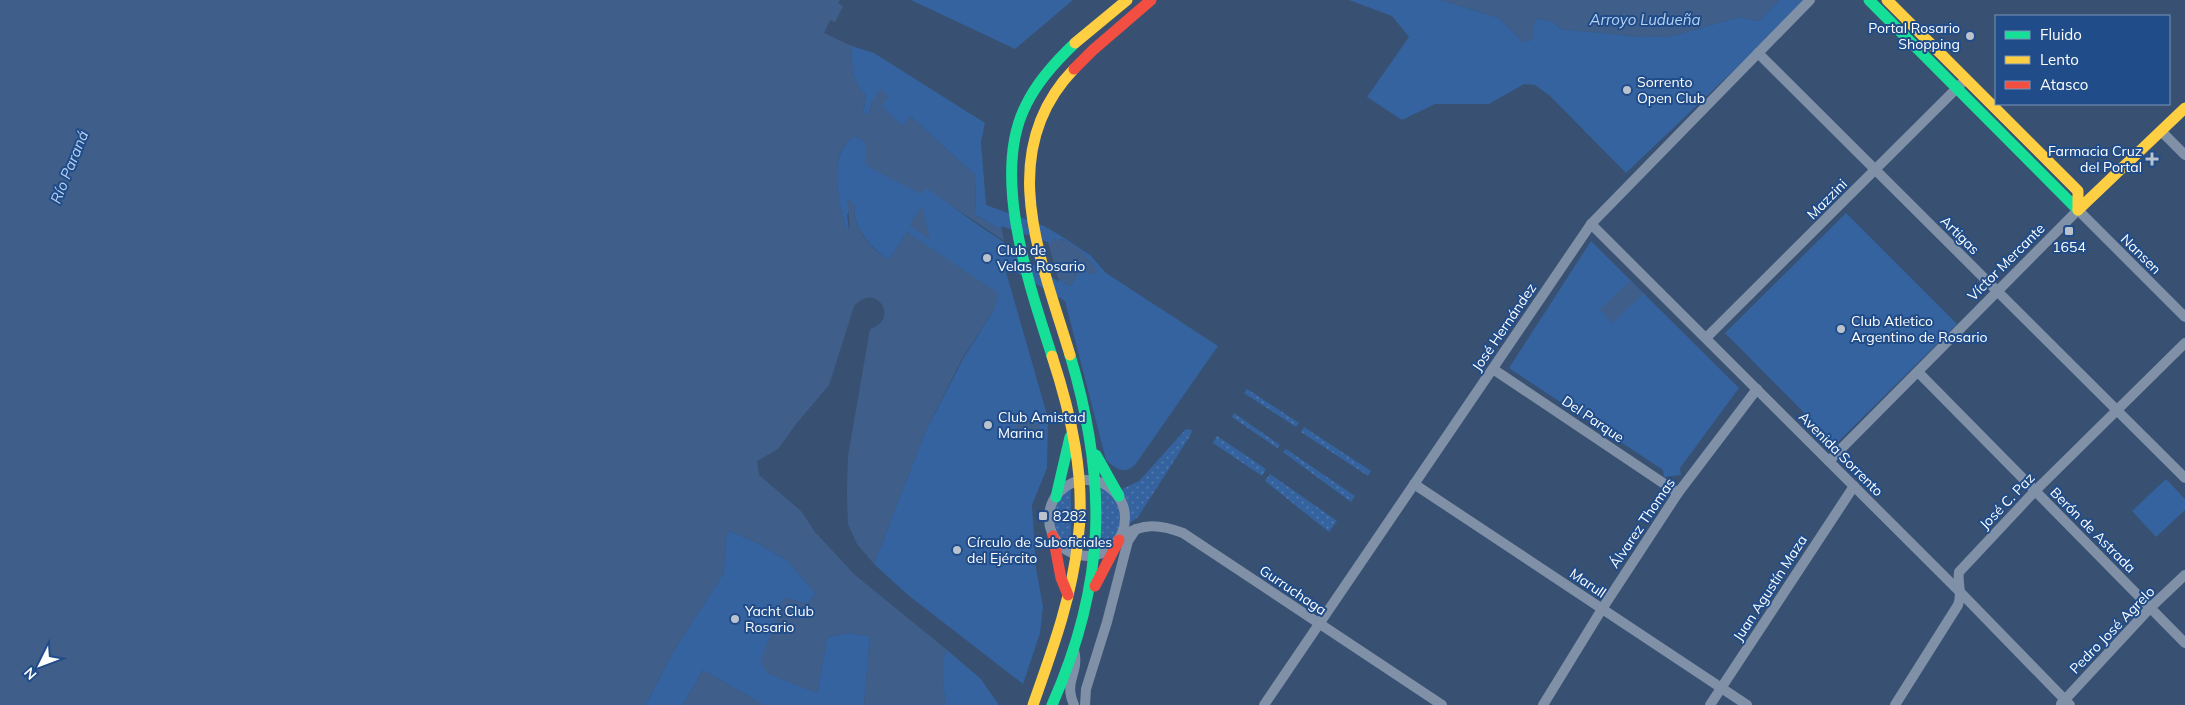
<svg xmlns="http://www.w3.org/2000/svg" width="2185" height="705" viewBox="0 0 2185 705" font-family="Mulish,sans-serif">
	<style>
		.grass { fill: url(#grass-dots) }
		.pitch { fill: #35639f }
		.water { fill: #3f5f8a }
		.pier { fill: #385071 }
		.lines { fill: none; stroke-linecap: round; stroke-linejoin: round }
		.street { stroke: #7f90a7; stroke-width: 10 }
		.fast { stroke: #16e098; stroke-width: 11 }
		.slow { stroke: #ffcf43; stroke-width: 11 }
		.jam { stroke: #f24e42; stroke-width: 11 }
		.poi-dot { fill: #b9c2cd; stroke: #204c89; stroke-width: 2 }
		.labels { text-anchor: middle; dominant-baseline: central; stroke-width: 4; stroke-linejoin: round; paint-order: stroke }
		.poi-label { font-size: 14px; fill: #fff; stroke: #204c89; text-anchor: start }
		.street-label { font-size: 14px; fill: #fff; stroke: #204c89 }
		.water-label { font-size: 15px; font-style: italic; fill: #b7d1f2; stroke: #204c89 }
	</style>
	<defs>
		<pattern id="grass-dots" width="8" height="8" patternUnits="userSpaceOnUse" patternTransform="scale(1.25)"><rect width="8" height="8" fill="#35639f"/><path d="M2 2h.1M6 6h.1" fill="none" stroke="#537aad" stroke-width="1.8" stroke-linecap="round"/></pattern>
	</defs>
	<rect width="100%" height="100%" fill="#385071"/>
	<g class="grass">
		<path d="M 1247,389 L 1299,423 L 1296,427 L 1244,393 Z"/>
		<path d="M 1234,413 L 1280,445 L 1277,448 L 1232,417 Z"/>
		<path d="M 1304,427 L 1371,471 L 1368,476 L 1301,432 Z"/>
		<path d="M 1186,429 L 1192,430 L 1190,436 L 1138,517 L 1130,523 L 1127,502 L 1120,490 L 1139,481 Z"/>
		<path d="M 1217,436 L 1266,469 L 1262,476 L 1213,443 Z"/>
		<path d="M 1286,449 L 1355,496 L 1351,502 L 1283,452 Z"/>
		<path d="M 1270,474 L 1337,521 L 1329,532 L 1265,481 Z"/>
		<path d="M 1101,486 C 1128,503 1127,535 1099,551 Z"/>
		<path d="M 1071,488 L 1071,548 C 1064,546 1059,541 1056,534 C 1048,515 1056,500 1071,488 Z"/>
	</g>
	<g class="pitch">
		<path d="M 911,0 L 1073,0 L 1015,49 Z"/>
		<path d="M 1349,0 L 1441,0 L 1499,18 L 1523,42 L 1534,39 L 1534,23 L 1538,18 L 1553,22 L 1561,29 L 1643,37 L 1672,36 L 1739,17 L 1759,21 L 1779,0 L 1803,0 L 1750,55 L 1626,173 L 1550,96 L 1535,85 L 1524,84 L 1489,104 L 1435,104 L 1402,120 L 1367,97 L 1409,37 L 1392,16 Z"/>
		<path d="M 852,46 L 874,53 L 985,123 L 981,142 L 986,205 L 1044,226 L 1061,236 L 1090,255 L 1106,273 L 1218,346 L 1135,465 C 1124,475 1116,469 1106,460 L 1065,301 L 1004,265 L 1048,418 L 1047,468 L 1032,505 L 1036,568 L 1043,607 L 1040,633 L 1023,684 L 908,595 L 874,564 L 925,432 L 963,359 L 995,308 L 907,232 L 889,260 C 872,250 850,225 855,204 L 847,215 L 849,231 L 846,229 C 839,204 826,155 854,136 L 867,143 L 978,225 L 1070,286 L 1082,268 L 1094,266 L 1078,249 L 1062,239 L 1050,246 L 996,227 L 976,215 L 975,175 L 911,117 L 902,126 L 881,106 L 872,102 L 868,115 L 863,113 L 866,96 C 852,81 851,66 852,46 Z"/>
		<path d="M 1846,213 L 1957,324 L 1839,441 L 1832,441 L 1725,333 Z"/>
		<path d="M 1591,241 L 1739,388 L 1680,468 L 1681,475 L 1664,477 L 1663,470 L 1509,368 Z"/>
		<path d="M 2166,479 L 2185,499 L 2185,510 L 2156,537 L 2132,511 Z"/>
		<path d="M 727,530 L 758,543 L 788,561 L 816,594 L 806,604 L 788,598 L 767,673 L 817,693 L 827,637 L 849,633 L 870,636 L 864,705 L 764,705 L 703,670 L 683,705 L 645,705 L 676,647 L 723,574 Z"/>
		<path d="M 947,650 L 980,678 L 999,705 L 945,705 C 945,686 938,666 947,650 Z"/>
	</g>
	<g class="water">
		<path d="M 0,0 L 840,0 L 838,3 L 843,6 L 835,22 L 830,20 L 824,33 L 852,46 C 851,66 852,81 866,96 L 863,113 L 868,115 L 872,103 L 880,89 L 889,96 L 882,106 L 902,126 L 911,117 L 975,175 L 976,215 L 996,227 L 1049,246 L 1053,239 C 1071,238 1090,258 1098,273 L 1090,274 L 1082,269 L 1070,286 L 926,188 L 921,194 L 865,165 L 866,143 L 854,136 C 826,154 839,204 846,229 L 849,230 C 851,221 847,209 848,199 L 855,204 C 850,225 871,250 889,260 L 907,232 L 998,293 L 995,308 L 962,359 L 925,432 L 874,564 L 857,544 L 848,524 L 847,494 L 848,456 L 870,329 C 901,319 876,281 854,306 L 829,385 L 796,424 L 778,449 L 757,461 L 759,475 L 801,511 L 815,532 L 855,575 L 947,650 C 938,666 945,686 945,705 L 864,705 L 870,636 L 849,633 L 827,637 L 817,693 L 767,673 L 761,660 L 783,600 L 788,598 L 806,604 L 816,594 L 788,561 L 758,543 L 727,530 L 723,574 L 676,647 L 645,705 L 0,705 Z"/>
		<path d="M 1441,0 L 1779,0 L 1759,21 L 1739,17 L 1672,36 L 1643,37 L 1561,29 L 1553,22 L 1538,18 L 1534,23 L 1534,39 L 1523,42 L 1499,18 Z"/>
		<path d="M 922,205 L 930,240 L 909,225 Z"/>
		<path d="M 1630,281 L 1643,294 L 1612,323 L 1600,309 Z"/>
		<path d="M 1017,419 L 1040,425 L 1037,438 L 1014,433 Z"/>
		<path d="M 703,670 L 764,705 L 683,705 Z"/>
	</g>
	<path class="pier" d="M 1001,226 L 1048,242 L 1059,282 L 1005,246 Z"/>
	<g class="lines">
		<g class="street">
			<path d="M 1758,53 L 2185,478"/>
			<path d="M 2161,131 L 2185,155"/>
			<path d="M 1591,224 L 1961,593 L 2070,705"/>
			<path d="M 1707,337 L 1961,84"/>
			<path d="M 1493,369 L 1678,493"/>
			<path d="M 1918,372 L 2185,643"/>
			<path d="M 1829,461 L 2078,210 L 2185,317"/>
			<circle cx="1087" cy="518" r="38"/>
			<path d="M 1414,484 L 1747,705"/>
			<path d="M 1122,536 C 1143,523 1159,524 1183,533 L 1442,705"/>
			<path d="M 2061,704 L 2150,608 L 2185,575"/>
			<path d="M 1074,705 C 1063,680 1080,674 1074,650"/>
			<path d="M 1085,705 L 1086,689 L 1107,622 L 1128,541 L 1136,529"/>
			<path d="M 1264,705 L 1591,224 L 1810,0"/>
			<path d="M 1543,705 L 1602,609 L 1678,493 L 1757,389"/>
			<path d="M 1710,705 L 1854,486"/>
			<path d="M 1895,705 L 1958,605 C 1963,593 1957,584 1959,572 L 2035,491 L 2185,343"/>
		</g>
		<g class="fast">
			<path d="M 1869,0 L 2078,210"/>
			<path d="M 1052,356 C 1030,287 990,175 1026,105 C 1037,82 1056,61 1075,43"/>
			<path d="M 1096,455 L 1119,496"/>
			<path d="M 1056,497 L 1070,437"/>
			<path d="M 1052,705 C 1106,583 1108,482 1070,355"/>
		</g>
		<g class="slow">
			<path d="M 1887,0 L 2078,191 L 2078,210"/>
			<path d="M 1075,43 L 1127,0"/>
			<path d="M 2078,210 L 2185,108"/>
			<path d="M 1070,355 C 1042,261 993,153 1074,69"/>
			<path d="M 1033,705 C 1052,651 1072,597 1078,540 C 1086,478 1071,414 1052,356"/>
		</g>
		<g class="jam">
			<path d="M 1074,69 L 1093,50 L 1151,0"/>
			<path d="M 1053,536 L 1061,578 L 1068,595"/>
			<path d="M 1095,586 L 1119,540"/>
		</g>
	</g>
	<g class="poi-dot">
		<circle cx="1970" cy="36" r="5"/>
		<circle cx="1627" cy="90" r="5"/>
		<path d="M2149.5 151.5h5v5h5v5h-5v5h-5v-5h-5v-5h5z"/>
		<rect x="2064" y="226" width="10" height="10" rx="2.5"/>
		<circle cx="987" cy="258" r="5"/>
		<circle cx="1841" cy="329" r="5"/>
		<circle cx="988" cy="425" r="5"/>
		<rect x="1038" y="511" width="10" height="10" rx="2.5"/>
		<circle cx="957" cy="550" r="5"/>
		<circle cx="735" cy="619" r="5"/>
	</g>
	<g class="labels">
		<g class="poi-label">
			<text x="1960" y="28" text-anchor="end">Portal Rosario<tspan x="1960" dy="16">Shopping</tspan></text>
			<text x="1637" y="82">Sorrento<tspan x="1637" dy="16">Open Club</tspan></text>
			<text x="2142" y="151" text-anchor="end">Farmacia Cruz<tspan x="2142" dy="16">del Portal</tspan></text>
			<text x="2069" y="247" text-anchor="middle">1654</text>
			<text x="997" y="250">Club de<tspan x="997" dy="16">Velas Rosario</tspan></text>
			<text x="1851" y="321">Club Atletico<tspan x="1851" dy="16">Argentino de Rosario</tspan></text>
			<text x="998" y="417">Club Amistad<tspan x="998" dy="16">Marina</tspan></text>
			<text x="1053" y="516">8282</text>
			<text x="967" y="542">Círculo de Suboficiales<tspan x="967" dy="16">del Ejército</tspan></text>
			<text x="745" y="611">Yacht Club<tspan x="745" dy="16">Rosario</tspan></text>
		</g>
		<g class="street-label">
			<text transform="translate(1827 199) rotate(-45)">Mazzini</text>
			<text transform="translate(1960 235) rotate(45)">Artigas</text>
			<text transform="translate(2141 254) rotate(45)">Nansen</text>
			<text transform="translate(2006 262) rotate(-45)">Víctor Mercante</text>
			<text transform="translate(1504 327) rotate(-56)">José Hernández</text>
			<text transform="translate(1593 419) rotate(34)">Del Parque</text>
			<text transform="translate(1841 454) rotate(45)">Avenida Sorrento</text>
			<text transform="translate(2007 501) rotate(-46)">José C. Paz</text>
			<text transform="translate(1642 523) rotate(-56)">Álvarez Thomas</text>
			<text transform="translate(2093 530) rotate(45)">Berón de Astrada</text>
			<text transform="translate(1588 583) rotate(34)">Marull</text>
			<text transform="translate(1770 588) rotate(-57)">Juan Agustín Maza</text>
			<text transform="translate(1293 590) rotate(34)">Gurruchaga</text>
			<text transform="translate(2112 630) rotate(-46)">Pedro José Agrelo</text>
		</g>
		<g class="water-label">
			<text x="1645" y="19">Arroyo Ludueña</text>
			<text transform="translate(69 167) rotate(-68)">Río Paraná</text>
		</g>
	</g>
	<rect x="1995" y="15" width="175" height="90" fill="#204c89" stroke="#7994b8"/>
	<rect x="2005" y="31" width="25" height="8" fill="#16e098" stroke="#7994b8"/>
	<text x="2040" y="40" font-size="15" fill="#ffffff">Fluido</text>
	<rect x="2005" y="56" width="25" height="8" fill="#ffcf43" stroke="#7994b8"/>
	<text x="2040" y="65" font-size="15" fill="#ffffff">Lento</text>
	<rect x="2005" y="81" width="25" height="8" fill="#f24e42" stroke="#7994b8"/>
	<text x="2040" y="90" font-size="15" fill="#ffffff">Atasco</text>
	<g transform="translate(40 665) rotate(228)" stroke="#204c89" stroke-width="4" paint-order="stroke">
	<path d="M0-4L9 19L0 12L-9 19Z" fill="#ffffff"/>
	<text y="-8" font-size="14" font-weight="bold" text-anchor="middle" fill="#ffffff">N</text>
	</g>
</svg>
